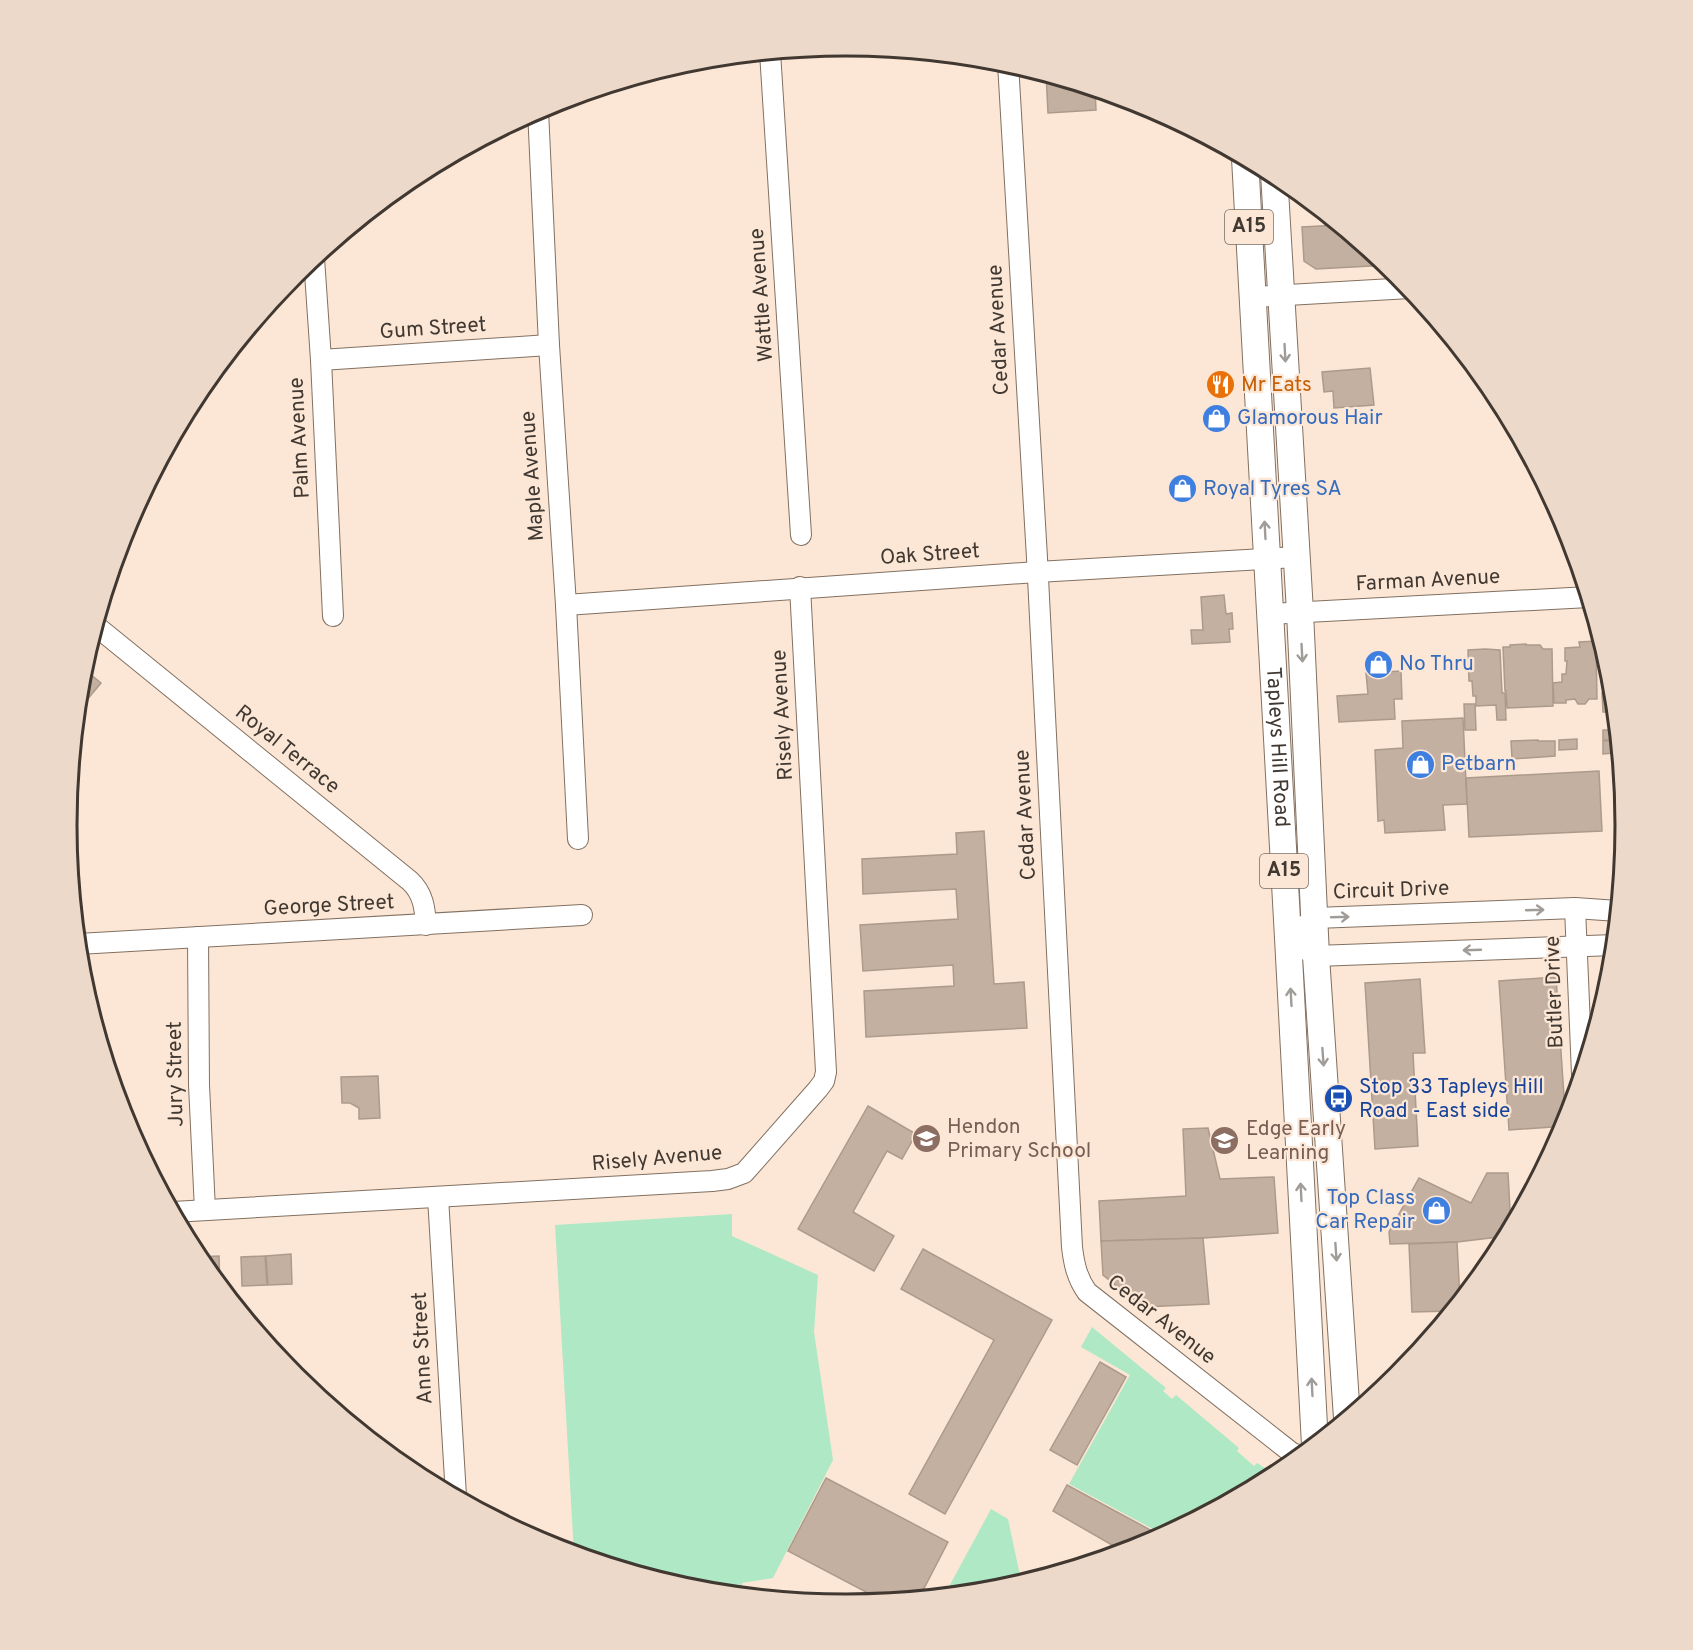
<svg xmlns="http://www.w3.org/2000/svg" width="1693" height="1650" viewBox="0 0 1693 1650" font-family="Overpass,sans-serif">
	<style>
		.green { fill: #afe8c4 }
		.building { fill: #c3b0a0; stroke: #ad9a8a; stroke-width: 1.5 }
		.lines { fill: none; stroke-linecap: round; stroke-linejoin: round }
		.minor-casing { stroke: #827061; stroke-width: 22 }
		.major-casing { stroke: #827061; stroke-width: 28 }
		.minor { stroke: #fff; stroke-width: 20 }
		.major { stroke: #fff; stroke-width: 26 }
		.oneway { stroke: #a09c98 }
		.labels { text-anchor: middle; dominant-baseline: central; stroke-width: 4.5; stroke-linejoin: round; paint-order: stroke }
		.shield { fill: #fce7d6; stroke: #786c62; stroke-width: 1.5 }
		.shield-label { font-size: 20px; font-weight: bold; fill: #403831 }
		.street-label { font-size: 21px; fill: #403831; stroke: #fce7d6 }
		.food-label { font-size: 21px; fill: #c56008; stroke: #fce7d6; text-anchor: start }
		.shop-label { font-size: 21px; fill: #366cbe; stroke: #fce7d6; text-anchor: start }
		.transit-label { font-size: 21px; fill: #164399; stroke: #fce7d6; text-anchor: start }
		.education-label { font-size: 21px; fill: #785e54; stroke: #fce7d6; text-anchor: start }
		.rim { fill: none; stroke: #403831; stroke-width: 3 }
	</style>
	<rect width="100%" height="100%" fill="#fce7d6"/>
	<g class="green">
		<path d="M 732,1214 L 732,1236 L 818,1275 L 814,1332 L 833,1460 L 773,1578 L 742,1583 L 742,1595 L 694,1590 L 574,1554 L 555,1225 Z"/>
		<path d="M 1092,1327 L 1166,1388 L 1163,1391 L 1172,1399 L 1176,1395 L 1239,1448 L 1237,1451 L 1254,1466 L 1257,1463 L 1276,1475 L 1181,1526 L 1153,1529 L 1069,1484 L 1130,1375 L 1081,1347 Z"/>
		<path d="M 991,1509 L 1008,1519 L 1021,1580 L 1019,1584 L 998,1590 L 945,1594 Z"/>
	</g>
	<g class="building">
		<path d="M 1046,74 L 1095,89 L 1096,110 L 1048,113 Z"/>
		<path d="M 1339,225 L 1388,265 L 1316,269 L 1304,261 L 1302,227 Z"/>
		<path d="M 1370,368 L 1374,405 L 1334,408 L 1333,391 L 1324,392 L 1322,372 Z"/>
		<path d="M 1224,595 L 1226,614 L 1232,613 L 1233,629 L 1229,629 L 1230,642 L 1192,644 L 1191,630 L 1203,630 L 1201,597 Z"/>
		<path d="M 1596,641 L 1597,699 L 1589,699 L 1585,704 L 1578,704 L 1575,699 L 1566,700 L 1566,703 L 1554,703 L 1553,683 L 1562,682 L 1562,674 L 1566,674 L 1567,661 L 1565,661 L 1565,648 L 1580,647 L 1579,642 Z"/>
		<path d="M 1526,644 L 1526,645 L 1540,645 L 1543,649 L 1552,649 L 1553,706 L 1507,708 L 1506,691 L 1505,691 L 1503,647 L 1510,647 L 1510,645 Z"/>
		<path d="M 1485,649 L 1500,650 L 1502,693 L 1505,693 L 1506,720 L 1497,720 L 1496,705 L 1476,706 L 1476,696 L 1473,696 L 1472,681 L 1469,681 L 1468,650 Z"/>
		<path d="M 1601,658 L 1607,658 L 1612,673 L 1613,686 L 1604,686 Z"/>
		<path d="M 83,668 L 101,683 L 86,701 L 79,695 Z"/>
		<path d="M 1401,671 L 1402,699 L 1394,699 L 1395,719 L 1339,722 L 1337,696 L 1368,694 L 1366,673 Z"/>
		<path d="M 1602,693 L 1614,693 L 1615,712 L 1603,712 Z"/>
		<path d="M 1464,704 L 1475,704 L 1476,730 L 1465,730 Z"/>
		<path d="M 1463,718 L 1467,804 L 1443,805 L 1445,830 L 1385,833 L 1384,820 L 1378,821 L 1375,750 L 1403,748 L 1402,721 Z"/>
		<rect x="1603" y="730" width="7" height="10"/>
		<path d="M 1577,739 L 1577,749 L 1559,750 L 1559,740 Z"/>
		<path d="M 1538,740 L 1538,741 L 1555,741 L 1555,756 L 1512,759 L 1511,741 Z"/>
		<path d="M 1618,740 L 1620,755 L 1614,755 L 1614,753 L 1603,754 L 1603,741 Z"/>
		<path d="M 1599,771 L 1602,831 L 1469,837 L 1466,778 Z"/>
		<path d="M 984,831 L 994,984 L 1024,982 L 1027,1028 L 866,1037 L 864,991 L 954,986 L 953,965 L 863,971 L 860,925 L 958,919 L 956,889 L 863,894 L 862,859 L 957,854 L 956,833 Z"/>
		<path d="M 1556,977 L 1566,1126 L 1509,1130 L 1499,981 Z"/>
		<path d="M 1420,979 L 1425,1053 L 1413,1053 L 1418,1146 L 1375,1149 L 1365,983 Z"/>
		<path d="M 378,1076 L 380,1118 L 359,1119 L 359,1108 L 350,1103 L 342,1103 L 341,1077 Z"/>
		<path d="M 868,1106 L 916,1134 L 902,1159 L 887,1151 L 853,1212 L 894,1236 L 874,1271 L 798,1229 Z"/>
		<path d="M 1208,1128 L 1220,1179 L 1274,1177 L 1278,1233 L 1203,1238 L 1101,1241 L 1099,1201 L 1186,1196 L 1183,1129 Z"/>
		<path d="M 1487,1173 L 1508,1173 L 1511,1228 L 1507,1236 L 1457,1242 L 1390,1244 L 1389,1232 L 1419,1178 L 1471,1203 Z"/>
		<path d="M 1203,1238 L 1209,1304 L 1143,1307 L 1103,1275 L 1101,1241 Z"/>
		<path d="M 1457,1242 L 1460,1301 L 1452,1311 L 1412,1312 L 1409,1244 Z"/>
		<path d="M 923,1249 L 1052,1320 L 945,1514 L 909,1494 L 994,1340 L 901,1289 Z"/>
		<path d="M 291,1254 L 292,1284 L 268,1285 L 266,1256 Z"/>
		<path d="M 219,1256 L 220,1286 L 197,1257 Z"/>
		<path d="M 265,1256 L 267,1285 L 242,1286 L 241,1257 Z"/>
		<path d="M 1488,1267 L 1476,1281 L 1475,1268 Z"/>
		<path d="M 1100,1362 L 1126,1377 L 1077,1465 L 1050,1450 Z"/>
		<path d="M 826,1478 L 948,1542 L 919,1598 L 883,1601 L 788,1551 Z"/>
		<path d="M 1067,1485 L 1156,1533 L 1152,1542 L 1124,1552 L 1053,1511 Z"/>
	</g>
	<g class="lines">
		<defs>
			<g id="minor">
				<path d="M 770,52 L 801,535"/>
				<path d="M 1008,63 L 1037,558 L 1072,1247 C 1074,1264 1077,1278 1087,1292 L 1292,1453 L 1301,1456"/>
				<path d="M 538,110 L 549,345 L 566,605 L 578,839"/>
				<path d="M 314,258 L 321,360 L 333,616"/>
				<path d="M 1253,297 L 1410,288"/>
				<path d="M 321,360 L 549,345"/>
				<path d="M 566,605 L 1037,572 L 1297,557"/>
				<path d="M 1269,614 L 1589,597"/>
				<path d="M 96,626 L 410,881 C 423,893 425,908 426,925"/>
				<path d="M 1575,908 L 1582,1074"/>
				<path d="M 198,937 L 199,1085 L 205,1210"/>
				<path d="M 78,944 L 582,915"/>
				<path d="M 1615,945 L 1316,956 L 1288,938 L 1315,918 L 1575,908 L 1618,911"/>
				<path d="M 438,1197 L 456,1496"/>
				<path d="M 173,1212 L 712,1181 L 728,1179 L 744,1173 L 818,1089 L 824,1081 L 826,1072 L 800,587"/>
			</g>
			<g id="major">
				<path id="s1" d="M 1245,158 L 1288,938 L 1315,1445"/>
				<path d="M 1274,173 L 1300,612 L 1316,956 L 1347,1418"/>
			</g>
		</defs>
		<use href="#minor" class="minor-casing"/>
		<use href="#major" class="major-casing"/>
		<use href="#minor" class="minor"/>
		<use href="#major" class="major"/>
	</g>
	<defs><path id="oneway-shaft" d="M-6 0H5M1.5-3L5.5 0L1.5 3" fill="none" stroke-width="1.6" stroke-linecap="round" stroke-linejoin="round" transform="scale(1.5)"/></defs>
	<g class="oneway">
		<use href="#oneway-shaft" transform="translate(1285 353) rotate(87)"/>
		<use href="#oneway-shaft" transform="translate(1265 530) rotate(-93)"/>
		<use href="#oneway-shaft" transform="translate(1302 653) rotate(87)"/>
		<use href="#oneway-shaft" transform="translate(1535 910) rotate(-2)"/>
		<use href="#oneway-shaft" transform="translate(1340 917) rotate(-2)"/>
		<use href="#oneway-shaft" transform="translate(1472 950) rotate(178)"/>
		<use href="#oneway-shaft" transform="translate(1291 997) rotate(-93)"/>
		<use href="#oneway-shaft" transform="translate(1323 1057) rotate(86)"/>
		<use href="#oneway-shaft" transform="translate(1301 1192) rotate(-93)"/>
		<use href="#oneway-shaft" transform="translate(1336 1252) rotate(86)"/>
		<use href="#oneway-shaft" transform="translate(1312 1387) rotate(-93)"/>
	</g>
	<defs>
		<symbol id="restaurant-disc" viewBox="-11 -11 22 22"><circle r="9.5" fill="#e8710a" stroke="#fce7d6"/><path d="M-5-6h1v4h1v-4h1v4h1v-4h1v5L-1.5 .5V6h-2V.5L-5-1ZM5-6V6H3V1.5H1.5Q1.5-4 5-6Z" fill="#fff"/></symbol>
		<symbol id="shop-disc" viewBox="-11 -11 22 22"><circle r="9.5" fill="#3f7fe0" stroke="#fce7d6"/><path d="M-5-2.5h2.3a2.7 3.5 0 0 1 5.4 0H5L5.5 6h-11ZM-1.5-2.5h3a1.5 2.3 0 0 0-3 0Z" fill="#fff"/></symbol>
		<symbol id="bus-disc" viewBox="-11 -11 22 22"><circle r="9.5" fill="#1a4fb4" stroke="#fce7d6"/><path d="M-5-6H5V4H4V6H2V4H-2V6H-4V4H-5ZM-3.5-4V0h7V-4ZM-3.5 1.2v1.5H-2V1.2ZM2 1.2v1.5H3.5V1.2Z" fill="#fff"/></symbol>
		<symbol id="school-disc" viewBox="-11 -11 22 22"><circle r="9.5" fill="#8d6e63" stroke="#fce7d6"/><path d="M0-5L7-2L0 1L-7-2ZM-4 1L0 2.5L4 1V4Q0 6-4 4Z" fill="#fff"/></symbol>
	</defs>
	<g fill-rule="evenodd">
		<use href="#restaurant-disc" x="1204" y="368" width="33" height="33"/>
		<use href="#shop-disc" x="1200" y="402" width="33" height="33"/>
		<use href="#shop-disc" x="1166" y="472" width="33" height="33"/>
		<use href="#shop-disc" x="1362" y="648" width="33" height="33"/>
		<use href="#shop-disc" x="1404" y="748" width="33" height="33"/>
		<use href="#bus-disc" x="1322" y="1082" width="33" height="33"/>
		<use href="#school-disc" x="910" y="1122" width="33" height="33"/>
		<use href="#school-disc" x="1208" y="1124" width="33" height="33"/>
		<use href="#shop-disc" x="1420" y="1194" width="33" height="33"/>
	</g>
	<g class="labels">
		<g class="shield">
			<rect x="1225" y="210" width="48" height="34" rx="4.5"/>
			<rect x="1260" y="854" width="48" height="34" rx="4.5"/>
		</g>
		<g class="shield-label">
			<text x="1249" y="227">A15</text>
			<text x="1284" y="871">A15</text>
		</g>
		<g class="street-label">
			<text transform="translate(762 295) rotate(-94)">Wattle Avenue</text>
			<text transform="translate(433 329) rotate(-4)">Gum Street</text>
			<text transform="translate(999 330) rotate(-93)">Cedar Avenue</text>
			<text transform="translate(300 438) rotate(-93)">Palm Avenue</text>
			<text transform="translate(533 476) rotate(-94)">Maple Avenue</text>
			<text transform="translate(930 555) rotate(-4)">Oak Street</text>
			<text transform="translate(1428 581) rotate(-3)">Farman Avenue</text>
			<text transform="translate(783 715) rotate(-93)">Risely Avenue</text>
			<text stroke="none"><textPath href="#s1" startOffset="590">Tapleys Hill Road</textPath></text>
			<text transform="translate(287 750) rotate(39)">Royal Terrace</text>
			<text transform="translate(1026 815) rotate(-93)">Cedar Avenue</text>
			<text transform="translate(1391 891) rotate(-2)">Circuit Drive</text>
			<text transform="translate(329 906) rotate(-3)">George Street</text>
			<text transform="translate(1555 992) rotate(-92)">Butler Drive</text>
			<text transform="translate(176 1074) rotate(-91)">Jury Street</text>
			<text transform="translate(657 1159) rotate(-5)">Risely Avenue</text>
			<text transform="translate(1161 1320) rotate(38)">Cedar Avenue</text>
			<text transform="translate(423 1348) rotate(-93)">Anne Street</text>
		</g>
		<g class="food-label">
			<text x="1241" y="385">Mr Eats</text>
		</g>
		<g class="shop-label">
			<text x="1237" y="418">Glamorous Hair</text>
			<text x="1203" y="489">Royal Tyres SA</text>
			<text x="1399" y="664">No Thru</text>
			<text x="1441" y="764">Petbarn</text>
			<text x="1415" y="1198" text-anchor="end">Top Class<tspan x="1415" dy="24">Car Repair</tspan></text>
		</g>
		<g class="transit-label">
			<text x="1359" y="1087">Stop 33 Tapleys Hill<tspan x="1359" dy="24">Road - East side</tspan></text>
		</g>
		<g class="education-label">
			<text x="947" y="1127">Hendon<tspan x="947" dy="24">Primary School</tspan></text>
			<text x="1246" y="1129">Edge Early<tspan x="1246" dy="24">Learning</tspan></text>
		</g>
	</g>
	<path d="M0 0H1693V1650H0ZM77 825a769 769 0 1 1 1538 0a769 769 0 1 1-1538 0Z" fill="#edd9c9" fill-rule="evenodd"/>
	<path class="rim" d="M77 825a769 769 0 1 1 1538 0a769 769 0 1 1-1538 0Z"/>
</svg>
